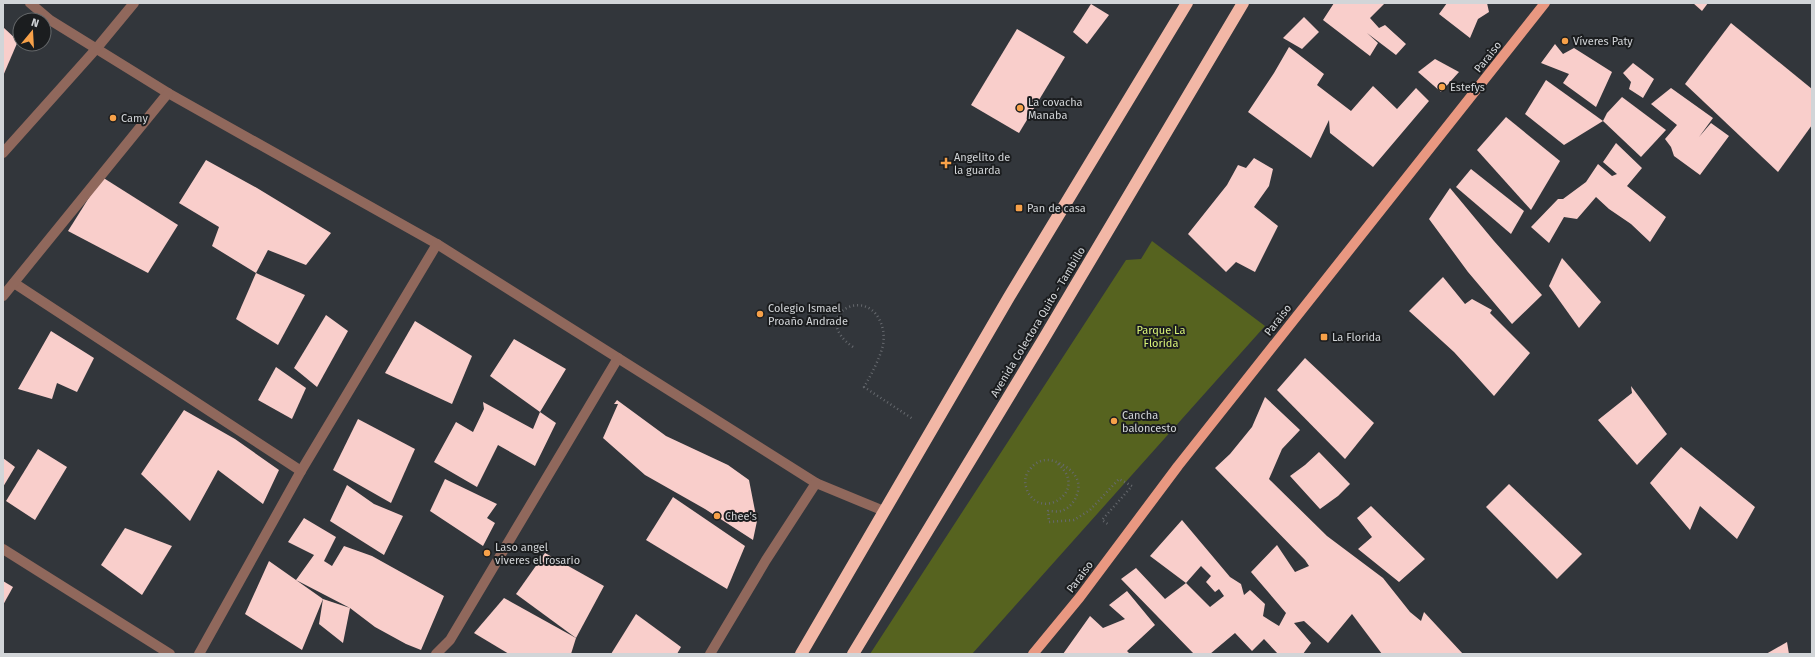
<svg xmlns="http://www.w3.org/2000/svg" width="1815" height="657" viewBox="0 0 1815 657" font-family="'Fira Sans',sans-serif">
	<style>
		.green { fill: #56631f }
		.building { fill: #f9cecb }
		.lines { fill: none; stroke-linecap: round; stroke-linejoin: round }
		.path { stroke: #66696e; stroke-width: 2.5; stroke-dasharray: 1 3; stroke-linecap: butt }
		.minor { stroke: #90685c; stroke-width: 10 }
		.major { stroke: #e99881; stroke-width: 10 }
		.highway { stroke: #f2b7a6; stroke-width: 12 }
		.poi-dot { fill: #f7a149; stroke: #1b1d1f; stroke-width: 1.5 }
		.labels { text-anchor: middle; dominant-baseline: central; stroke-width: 4; stroke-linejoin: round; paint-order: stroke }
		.poi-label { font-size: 11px; fill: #d2d5d8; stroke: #1b1d1f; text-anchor: start }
		.street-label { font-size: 11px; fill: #d2d5d8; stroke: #1b1d1f }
		.park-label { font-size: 11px; fill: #d8f277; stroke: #1b1d1f }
	</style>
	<rect width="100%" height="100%" fill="#32363b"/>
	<path class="green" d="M 1152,241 L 1265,326 L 972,654 L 870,654 L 1126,260 L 1141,259 Z"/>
	<g class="building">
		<path d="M 1334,3 L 1385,3 L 1370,18 L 1379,28 L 1385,25 L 1406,44 L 1396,55 L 1367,33 L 1378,43 L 1370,56 L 1323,20 Z"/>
		<path d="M 1447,3 L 1487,3 L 1489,12 L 1478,19 L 1470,38 L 1439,14 Z"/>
		<path d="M 1693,3 L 1708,3 L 1702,11 Z"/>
		<path d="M 1091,4 L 1109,15 L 1087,44 L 1073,32 Z"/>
		<path d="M 1304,17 L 1319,32 L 1302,49 L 1283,38 Z"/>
		<path d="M 1731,23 L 1812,89 L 1812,125 L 1778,172 L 1685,84 Z"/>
		<path d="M 3,27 L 18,41 L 3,76 Z"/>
		<path d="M 1017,29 L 1065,57 L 1019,133 L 971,105 Z"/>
		<path d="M 1555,44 L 1563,54 L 1574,48 L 1612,72 L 1596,107 L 1563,83 L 1569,74 L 1541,63 Z"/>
		<path d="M 1289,47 L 1324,74 L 1317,85 L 1351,111 L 1373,86 L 1397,109 L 1416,88 L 1429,101 L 1373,167 L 1330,133 L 1329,120 L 1311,158 L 1248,112 L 1274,73 Z"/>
		<path d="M 1435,59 L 1459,72 L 1441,92 L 1418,72 Z"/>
		<path d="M 1633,63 L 1654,79 L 1643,98 L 1629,89 L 1631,82 L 1623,73 Z"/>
		<path d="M 1546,80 L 1603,121 L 1564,145 L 1525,114 Z"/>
		<path d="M 1671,88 L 1713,118 L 1699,137 L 1711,123 L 1729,136 L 1700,175 L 1674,156 L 1671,147 L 1665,139 L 1677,125 L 1651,104 Z"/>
		<path d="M 1622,97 L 1666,130 L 1641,157 L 1603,121 L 1607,113 Z"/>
		<path d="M 1506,117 L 1560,161 L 1531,210 L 1477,150 Z"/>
		<path d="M 1616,143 L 1642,168 L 1627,186 L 1666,217 L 1650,242 L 1631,224 L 1609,209 L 1596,197 L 1577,219 L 1564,217 L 1549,243 L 1531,227 L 1558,199 L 1563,199 L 1586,182 L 1598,164 L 1612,176 L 1617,174 L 1603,162 Z"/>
		<path d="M 1254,158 L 1273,169 L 1269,186 L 1254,207 L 1278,226 L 1255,272 L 1236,262 L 1226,272 L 1188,234 L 1227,185 L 1238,165 L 1246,168 Z"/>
		<path d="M 206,160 L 257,188 L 331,233 L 306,265 L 268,250 L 256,273 L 212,246 L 219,227 L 179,203 Z"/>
		<path d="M 1471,169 L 1524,211 L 1511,234 L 1456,187 Z"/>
		<path d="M 102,177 L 178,225 L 148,273 L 68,231 Z"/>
		<path d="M 1450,188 L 1494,241 L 1542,295 L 1512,324 L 1468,272 L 1429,219 Z"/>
		<path d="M 1562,258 L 1601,302 L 1579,328 L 1549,286 Z"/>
		<path d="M 256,273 L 305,295 L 278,345 L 236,319 Z"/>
		<path d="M 1443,277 L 1465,304 L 1472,299 L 1492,310 L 1490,313 L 1530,353 L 1494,396 L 1454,352 L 1409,311 Z"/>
		<path d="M 326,315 L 348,331 L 317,387 L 294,368 Z"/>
		<path d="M 415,321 L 472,356 L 452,404 L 385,373 Z"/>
		<path d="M 51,331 L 94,358 L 77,392 L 57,383 L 52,399 L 18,389 Z"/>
		<path d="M 514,339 L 566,369 L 540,412 L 556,423 L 535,466 L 498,445 L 477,487 L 434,462 L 456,422 L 473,432 L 484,409 L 483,402 L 533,429 L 540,412 L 490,376 Z"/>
		<path d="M 1305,358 L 1374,423 L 1345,459 L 1277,390 Z"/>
		<path d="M 276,367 L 306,388 L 292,419 L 258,400 Z"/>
		<path d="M 1631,386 L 1667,434 L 1637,465 L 1598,420 L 1632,393 Z"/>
		<path d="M 1265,397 L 1300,430 L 1282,449 L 1269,479 L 1327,536 L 1383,578 L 1410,612 L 1421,621 L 1424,612 L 1463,654 L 1382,654 L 1352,614 L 1328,643 L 1304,621 L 1294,623 L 1311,643 L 1303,654 L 1278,654 L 1264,639 L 1252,651 L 1235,633 L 1210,654 L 1194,654 L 1121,579 L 1136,568 L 1165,599 L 1186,583 L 1210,607 L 1224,596 L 1219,589 L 1215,592 L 1206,582 L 1211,576 L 1201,566 L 1186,583 L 1150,556 L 1182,520 L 1230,577 L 1241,584 L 1244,595 L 1250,590 L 1265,604 L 1263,616 L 1279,626 L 1286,613 L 1251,572 L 1277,545 L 1295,572 L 1309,566 L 1305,560 L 1215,468 L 1230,454 L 1252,427 Z"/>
		<path d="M 617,400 L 666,436 L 728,465 L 749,480 L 757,521 L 753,540 L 705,509 L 645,475 L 603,438 L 618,404 L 614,404 Z"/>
		<path d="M 184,410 L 235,439 L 279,470 L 263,504 L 218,470 L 190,521 L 141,474 Z"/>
		<path d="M 358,419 L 415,449 L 391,503 L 333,470 Z"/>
		<path d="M 1681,447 L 1755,507 L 1737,539 L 1700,506 L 1690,530 L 1650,483 Z"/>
		<path d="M 38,449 L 67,467 L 35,520 L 6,501 Z"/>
		<path d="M 1319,452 L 1350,484 L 1338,496 L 1320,509 L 1290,476 L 1305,465 Z"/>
		<path d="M 3,458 L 15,467 L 3,487 Z"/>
		<path d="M 445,479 L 497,504 L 487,518 L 495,523 L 483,546 L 430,511 Z"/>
		<path d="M 1509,484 L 1582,554 L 1557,579 L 1486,507 Z"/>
		<path d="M 347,485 L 374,504 L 403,516 L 384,555 L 330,521 Z"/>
		<path d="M 673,497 L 745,546 L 727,589 L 646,540 Z"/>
		<path d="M 1371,506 L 1425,559 L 1399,582 L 1358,549 L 1372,537 L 1357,518 Z"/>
		<path d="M 304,518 L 336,537 L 324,561 L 332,566 L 344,546 L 372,556 L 444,596 L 421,650 L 406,644 L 375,627 L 350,608 L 343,643 L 319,624 L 323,599 L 302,650 L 245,614 L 269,561 L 323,599 L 350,608 L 296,580 L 314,555 L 288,542 Z"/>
		<path d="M 125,528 L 172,546 L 142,595 L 101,565 Z"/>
		<path d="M 545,553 L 604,586 L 576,638 L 516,594 Z"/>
		<path d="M 3,581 L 13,587 L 3,605 Z"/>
		<path d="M 1127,591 L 1155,625 L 1127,651 L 1130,654 L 1063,654 L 1090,616 L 1103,628 L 1125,619 L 1109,605 Z"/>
		<path d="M 504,598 L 576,638 L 571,654 L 509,654 L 474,633 Z"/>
		<path d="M 636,614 L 681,647 L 677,654 L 611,654 Z"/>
		<path d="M 1787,642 L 1789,654 L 1766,654 Z"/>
	</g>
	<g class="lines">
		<g class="path">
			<path d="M 853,347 C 810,317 863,287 879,319 C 884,328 885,339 882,349 C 878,362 871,375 864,387 L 913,419"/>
			<path d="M 1058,464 C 1091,492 1037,524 1026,487 C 1024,480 1026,473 1031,468 C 1035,463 1041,460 1047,460 C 1057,460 1073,469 1077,479 C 1082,491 1073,508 1061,511 C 1057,512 1052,511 1048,511 L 1049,522 L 1074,520 L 1090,510 L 1119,479 L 1132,486 L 1102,520 L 1109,525"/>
		</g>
		<g class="minor">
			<path d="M 30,3 L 50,20 L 168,93 L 437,244 L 816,483 L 884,511"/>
			<path d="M 3,153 L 96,49 L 134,3"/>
			<path d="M 14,283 L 301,471"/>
			<path d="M 3,296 L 168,93"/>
			<path d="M 3,549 L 170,654"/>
			<path d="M 199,654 L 301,471 L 437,244"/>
			<path d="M 436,654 L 450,640 L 618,358"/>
			<path d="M 710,654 L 766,560 L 816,483"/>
		</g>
		<path class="major" d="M 1033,654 L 1080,597 L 1178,466 L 1545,3"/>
		<g class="highway">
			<path d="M 801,654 L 1009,297 L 1187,3"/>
			<path d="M 853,654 L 1043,340 L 1243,3"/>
		</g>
	</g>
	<g class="poi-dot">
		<circle cx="1565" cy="41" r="4"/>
		<circle cx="1442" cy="87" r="4"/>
		<circle cx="1020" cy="108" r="4"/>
		<circle cx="113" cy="118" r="4"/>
		<path d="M944 157h4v4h4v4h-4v4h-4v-4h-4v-4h4z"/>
		<rect x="1015" y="204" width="8" height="8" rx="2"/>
		<circle cx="760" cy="314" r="4"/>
		<rect x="1320" y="333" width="8" height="8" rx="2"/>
		<circle cx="1114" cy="421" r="4"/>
		<circle cx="717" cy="516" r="4"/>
		<circle cx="487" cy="553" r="4"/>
	</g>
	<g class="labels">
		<g class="poi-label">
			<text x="1573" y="41">Víveres Paty</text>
			<text x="1450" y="87">Estefys</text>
			<text x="1028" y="102">La covacha<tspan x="1028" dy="13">Manaba</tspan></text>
			<text x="121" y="118">Camy</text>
			<text x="954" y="157">Angelito de<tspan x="954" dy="13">la guarda</tspan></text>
			<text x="1027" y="208">Pan de casa</text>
			<text x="768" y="308">Colegio Ismael<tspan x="768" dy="13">Proaño Andrade</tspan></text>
			<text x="1332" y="337">La Florida</text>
			<text x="1122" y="415">Cancha<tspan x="1122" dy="13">baloncesto</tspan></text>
			<text x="725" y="516">Chee's</text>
			<text x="495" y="547">Laso angel<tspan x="495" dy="13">viveres el rosario</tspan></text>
		</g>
		<g class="street-label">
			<text transform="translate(1488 57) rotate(-51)">Paraiso</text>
			<text transform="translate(1278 320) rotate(-52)">Paraiso</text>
			<text transform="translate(1038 322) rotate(-59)">Avenida Colectora Quito - Tambillo</text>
			<text transform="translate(1080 577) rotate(-53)">Paraiso</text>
		</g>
		<g class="park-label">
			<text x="1161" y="330">Parque La<tspan x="1161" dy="13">Florida</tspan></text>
		</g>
	</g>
	<rect width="1815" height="657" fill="none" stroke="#d2d5d8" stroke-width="8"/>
	<g transform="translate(32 32) rotate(18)"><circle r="19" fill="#1b1d1f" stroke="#646769"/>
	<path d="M0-3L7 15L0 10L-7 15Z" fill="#f7a149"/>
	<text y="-6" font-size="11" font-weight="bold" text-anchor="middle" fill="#d2d5d8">N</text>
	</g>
</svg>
